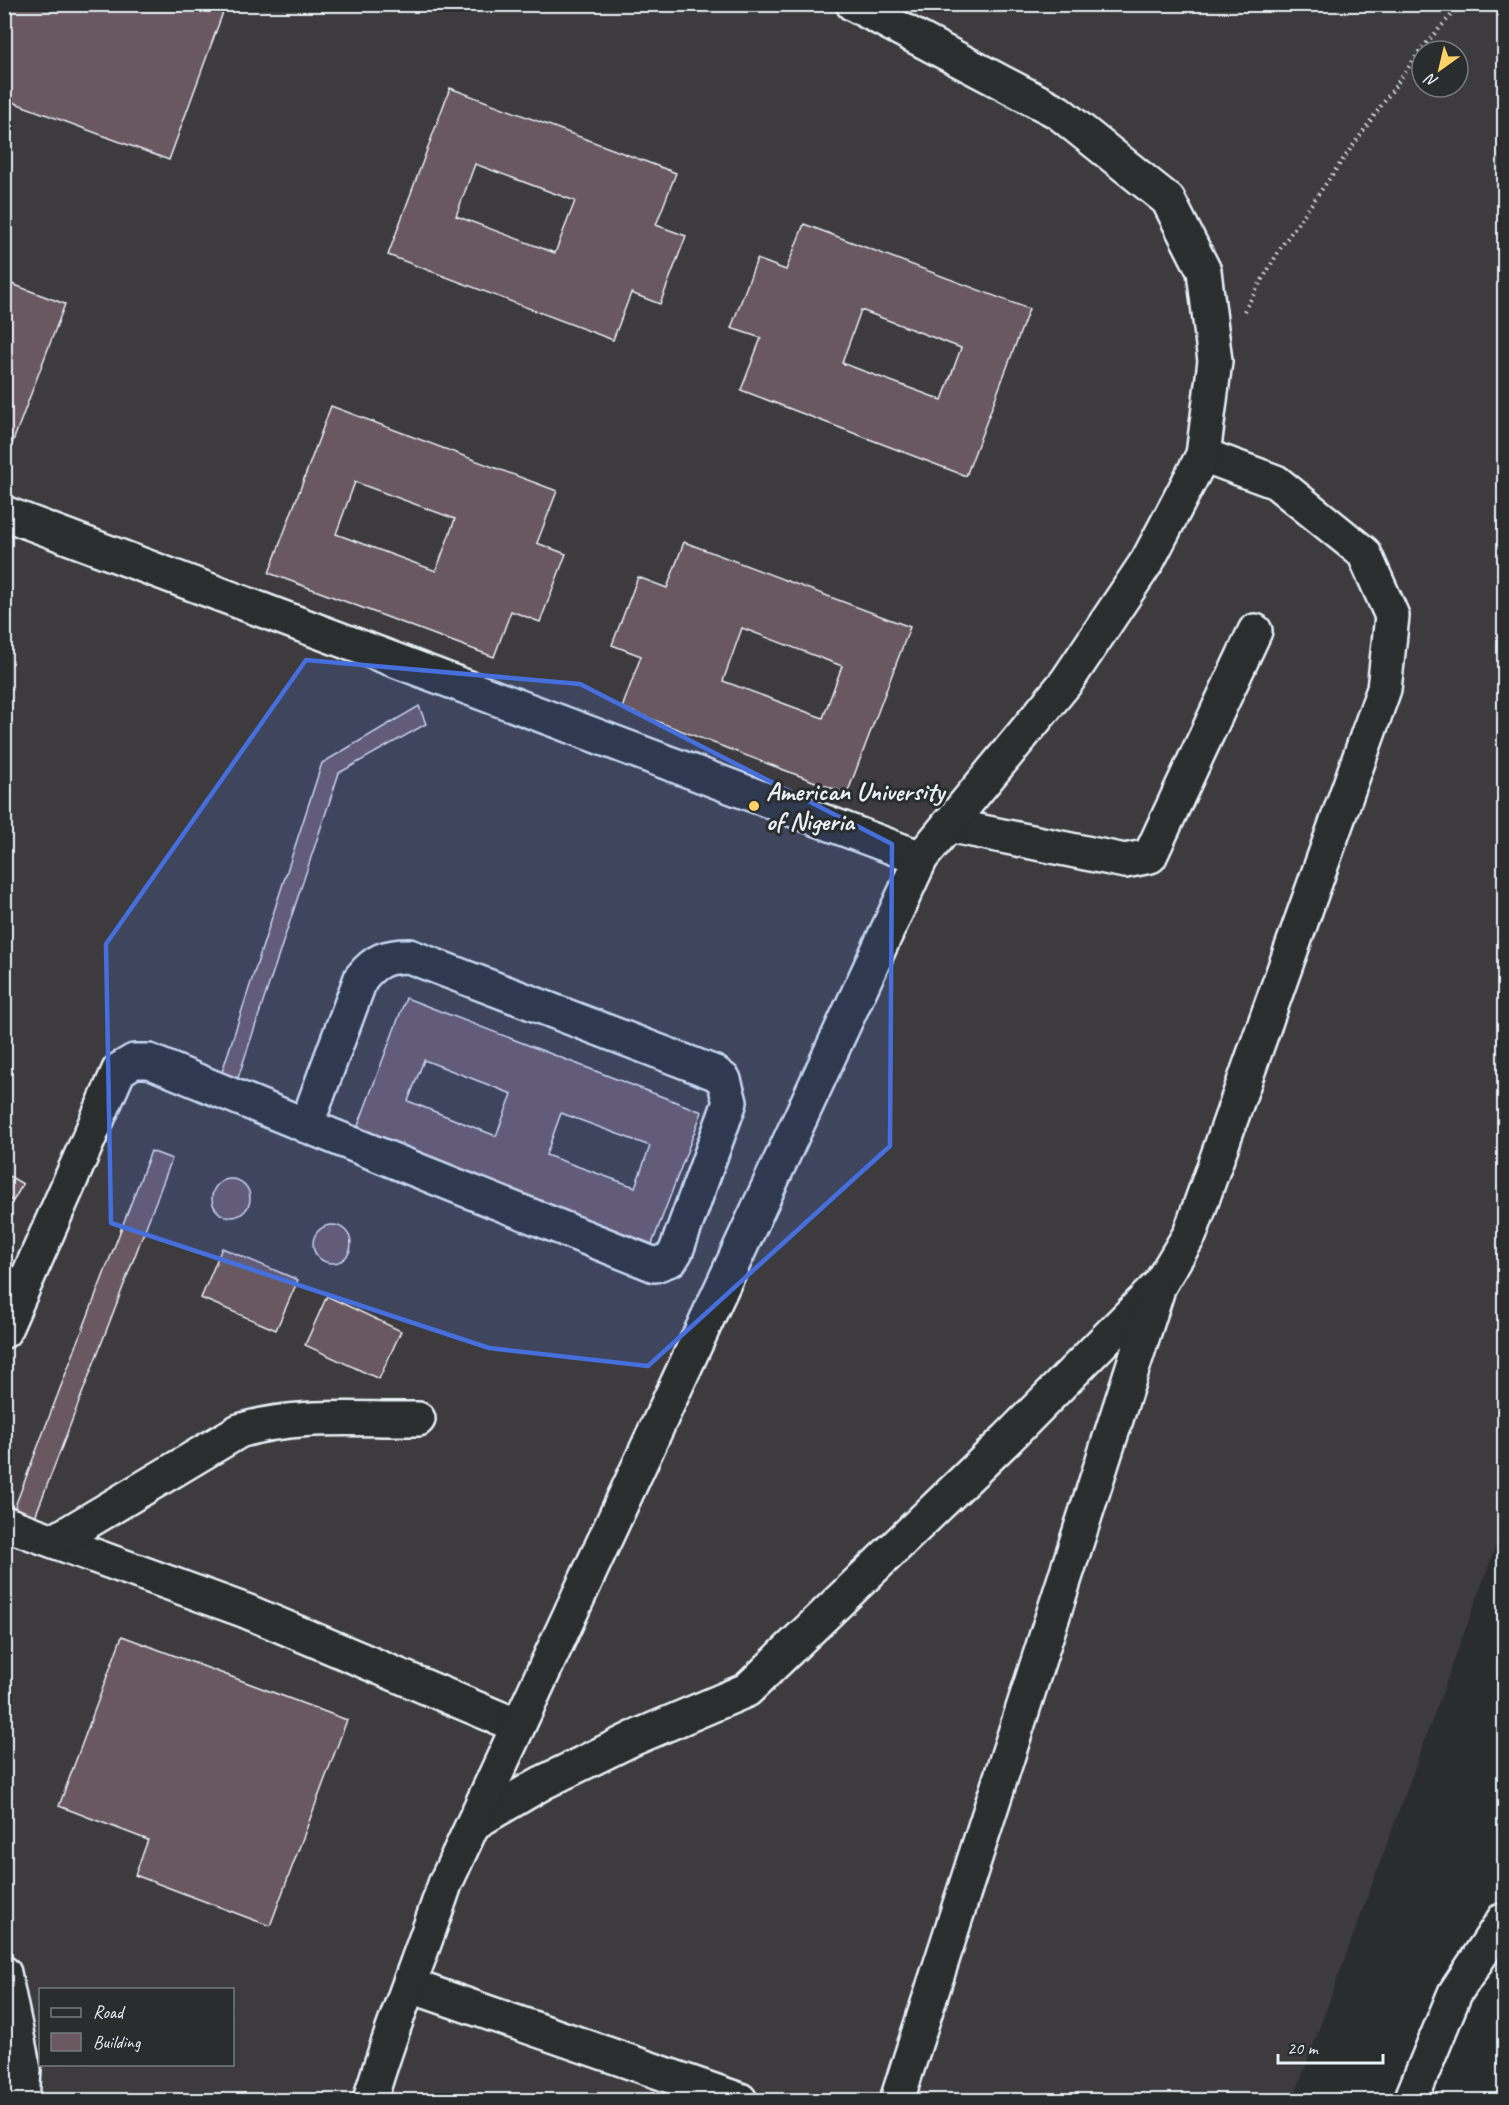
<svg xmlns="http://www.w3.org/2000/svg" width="1509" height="2105" viewBox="0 0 1509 2105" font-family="Caveat,sans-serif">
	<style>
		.built { fill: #3e3a3d; fill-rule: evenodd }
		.building { fill: #6b5960; stroke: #e8f1f8; stroke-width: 1.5; fill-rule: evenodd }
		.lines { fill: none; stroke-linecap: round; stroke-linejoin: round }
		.minor-casing { stroke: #e8f1f8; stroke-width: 38 }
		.path { stroke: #e8f1f8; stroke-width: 4; stroke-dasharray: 1.5 4.5; stroke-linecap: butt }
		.minor { stroke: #2a2d2e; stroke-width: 33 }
		.marked { fill: #466fde; fill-opacity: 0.2; stroke: #466fde; stroke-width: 4.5; stroke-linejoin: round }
		.poi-dot { fill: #ffd166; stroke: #2a2d2e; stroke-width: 2 }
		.labels { text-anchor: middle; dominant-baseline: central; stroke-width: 6; stroke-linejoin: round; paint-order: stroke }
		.poi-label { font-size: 26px; font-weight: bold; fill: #e8f1f8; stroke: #2a2d2e; text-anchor: start }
	</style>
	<rect width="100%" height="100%" fill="#2a2d2e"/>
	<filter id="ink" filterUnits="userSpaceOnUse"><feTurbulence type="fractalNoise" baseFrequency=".0167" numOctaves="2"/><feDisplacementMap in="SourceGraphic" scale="12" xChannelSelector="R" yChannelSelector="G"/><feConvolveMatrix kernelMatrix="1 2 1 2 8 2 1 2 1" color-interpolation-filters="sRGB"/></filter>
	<g filter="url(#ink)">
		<path class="built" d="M 5,5 L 1504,5 L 1504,1524 L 1293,2100 L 5,2100 ZM 1422,51 L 1458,51 L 1458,87 L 1422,87 ZM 40,1990 L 232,1990 L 232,2064 L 40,2064 Z"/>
		<g class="building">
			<path d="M 4,4 L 226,4 L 169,160 L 4,99 Z"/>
			<path d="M 450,88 L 676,173 L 656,225 L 686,236 L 660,304 L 631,293 L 613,340 L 388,255 ZM 475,164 L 575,201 L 555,253 L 456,216 Z"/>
			<path d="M 804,224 L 1029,309 L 966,476 L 741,390 L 761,338 L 731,328 L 757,259 L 786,270 ZM 861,310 L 961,348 L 942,400 L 842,363 Z"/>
			<path d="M 4,281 L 65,304 L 4,465 Z"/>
			<path d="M 331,406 L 557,491 L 537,543 L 566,554 L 540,622 L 511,611 L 494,657 L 269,573 ZM 355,482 L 455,519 L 436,571 L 336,534 Z"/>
			<path d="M 684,542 L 910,627 L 847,794 L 622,708 L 641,656 L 612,645 L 638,577 L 667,588 ZM 742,628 L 842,666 L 823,718 L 723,681 Z"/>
			<path d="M 419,706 L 426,724 L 339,773 L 236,1084 L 219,1081 L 322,763 Z"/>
			<path d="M 406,998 L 702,1112 L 652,1244 L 356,1131 ZM 424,1060 L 512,1094 L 496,1136 L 408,1101 ZM 561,1113 L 650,1146 L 635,1187 L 546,1155 Z"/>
			<path d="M 151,1151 L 172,1159 L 33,1522 L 12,1514 Z"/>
			<path d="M 4,1173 L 23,1184 L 13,1201 L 4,1197 Z"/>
			<circle cx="231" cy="1198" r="19"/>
			<circle cx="332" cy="1244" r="19"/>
			<path d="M 222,1248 L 298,1280 L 276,1330 L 201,1298 Z"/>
			<path d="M 327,1296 L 401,1331 L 379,1379 L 305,1345 Z"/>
			<path d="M 122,1636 L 347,1720 L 270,1926 L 135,1875 L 148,1840 L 59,1806 Z"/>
		</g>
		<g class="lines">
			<defs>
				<g id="minor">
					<path d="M 4,513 L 921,858"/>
					<path d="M 948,825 L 1125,861 L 1150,856 L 1255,631"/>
					<path d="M 4,1331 L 119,1070 L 134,1061 L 149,1061 C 317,1131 486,1198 655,1265 L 671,1259 L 676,1251 L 730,1102 L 724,1080 L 715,1073 L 409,956 C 387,956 375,960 361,978 L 306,1126"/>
					<path d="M 4,1523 L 246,1611 L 518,1726"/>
					<path d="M 55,1541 L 239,1431 C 296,1413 359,1420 418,1419"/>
					<path d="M 474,1823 L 542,1783 L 632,1739 L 747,1690 L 1007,1439 L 1160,1284 L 1190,1234 L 1384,689 L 1392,616 L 1364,553 L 1276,482 L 1203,455"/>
					<path d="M 4,1973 L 24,2070 L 22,2100"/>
					<path d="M 411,1986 L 740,2100"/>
					<path d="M 370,2100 C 391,2027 421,1956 445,1884 L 921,858 L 1067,681 L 1148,560 L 1203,455 L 1215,361 L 1204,271 L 1168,200 L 1058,112 L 853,4"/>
					<path d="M 897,2100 L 1157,1292"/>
					<path d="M 1411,2100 L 1455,1993 L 1504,1919"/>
				</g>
			</defs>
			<use href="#minor" class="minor-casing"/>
			<path class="path" d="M 1244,311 L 1283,244 L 1423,47 L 1461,4"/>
			<use href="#minor" class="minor"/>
		</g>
	</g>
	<path class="marked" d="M 306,660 L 580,684 L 892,844 L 890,1146 L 648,1366 L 489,1348 L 111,1223 L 106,944 Z"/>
	<circle class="poi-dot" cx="754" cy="806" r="6"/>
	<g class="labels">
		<g class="poi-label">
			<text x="766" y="791">American University<tspan x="766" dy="30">of Nigeria</tspan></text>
		</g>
	</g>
	<rect width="1509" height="2105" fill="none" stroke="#2a2d2e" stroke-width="24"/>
	<rect x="12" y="12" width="1485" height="2081" fill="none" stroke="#e8f1f8" stroke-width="2" filter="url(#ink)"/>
	<rect x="39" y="1988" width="195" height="78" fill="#2a2d2e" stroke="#767b7f" stroke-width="1.5"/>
	<rect x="51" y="2008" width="30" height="9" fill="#2a2d2e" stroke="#767b7f" stroke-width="1.5"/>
	<text x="93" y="2018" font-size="18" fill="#e8f1f8">Road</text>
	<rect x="51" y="2033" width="30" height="18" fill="#6b5960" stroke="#767b7f" stroke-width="1.5"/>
	<text x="93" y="2048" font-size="18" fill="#e8f1f8">Building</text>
	<g transform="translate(1440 69) rotate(214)"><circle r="28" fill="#2a2d2e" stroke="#767b7f" stroke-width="1.5"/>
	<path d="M0-4.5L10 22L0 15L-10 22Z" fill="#ffd166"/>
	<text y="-9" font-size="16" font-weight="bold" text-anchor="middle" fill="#e8f1f8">N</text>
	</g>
	<path d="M1278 2054v9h105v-9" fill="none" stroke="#e8f1f8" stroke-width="3"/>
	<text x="1287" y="2054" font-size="18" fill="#e8f1f8" stroke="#2a2d2e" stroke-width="4.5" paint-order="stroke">20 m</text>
</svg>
